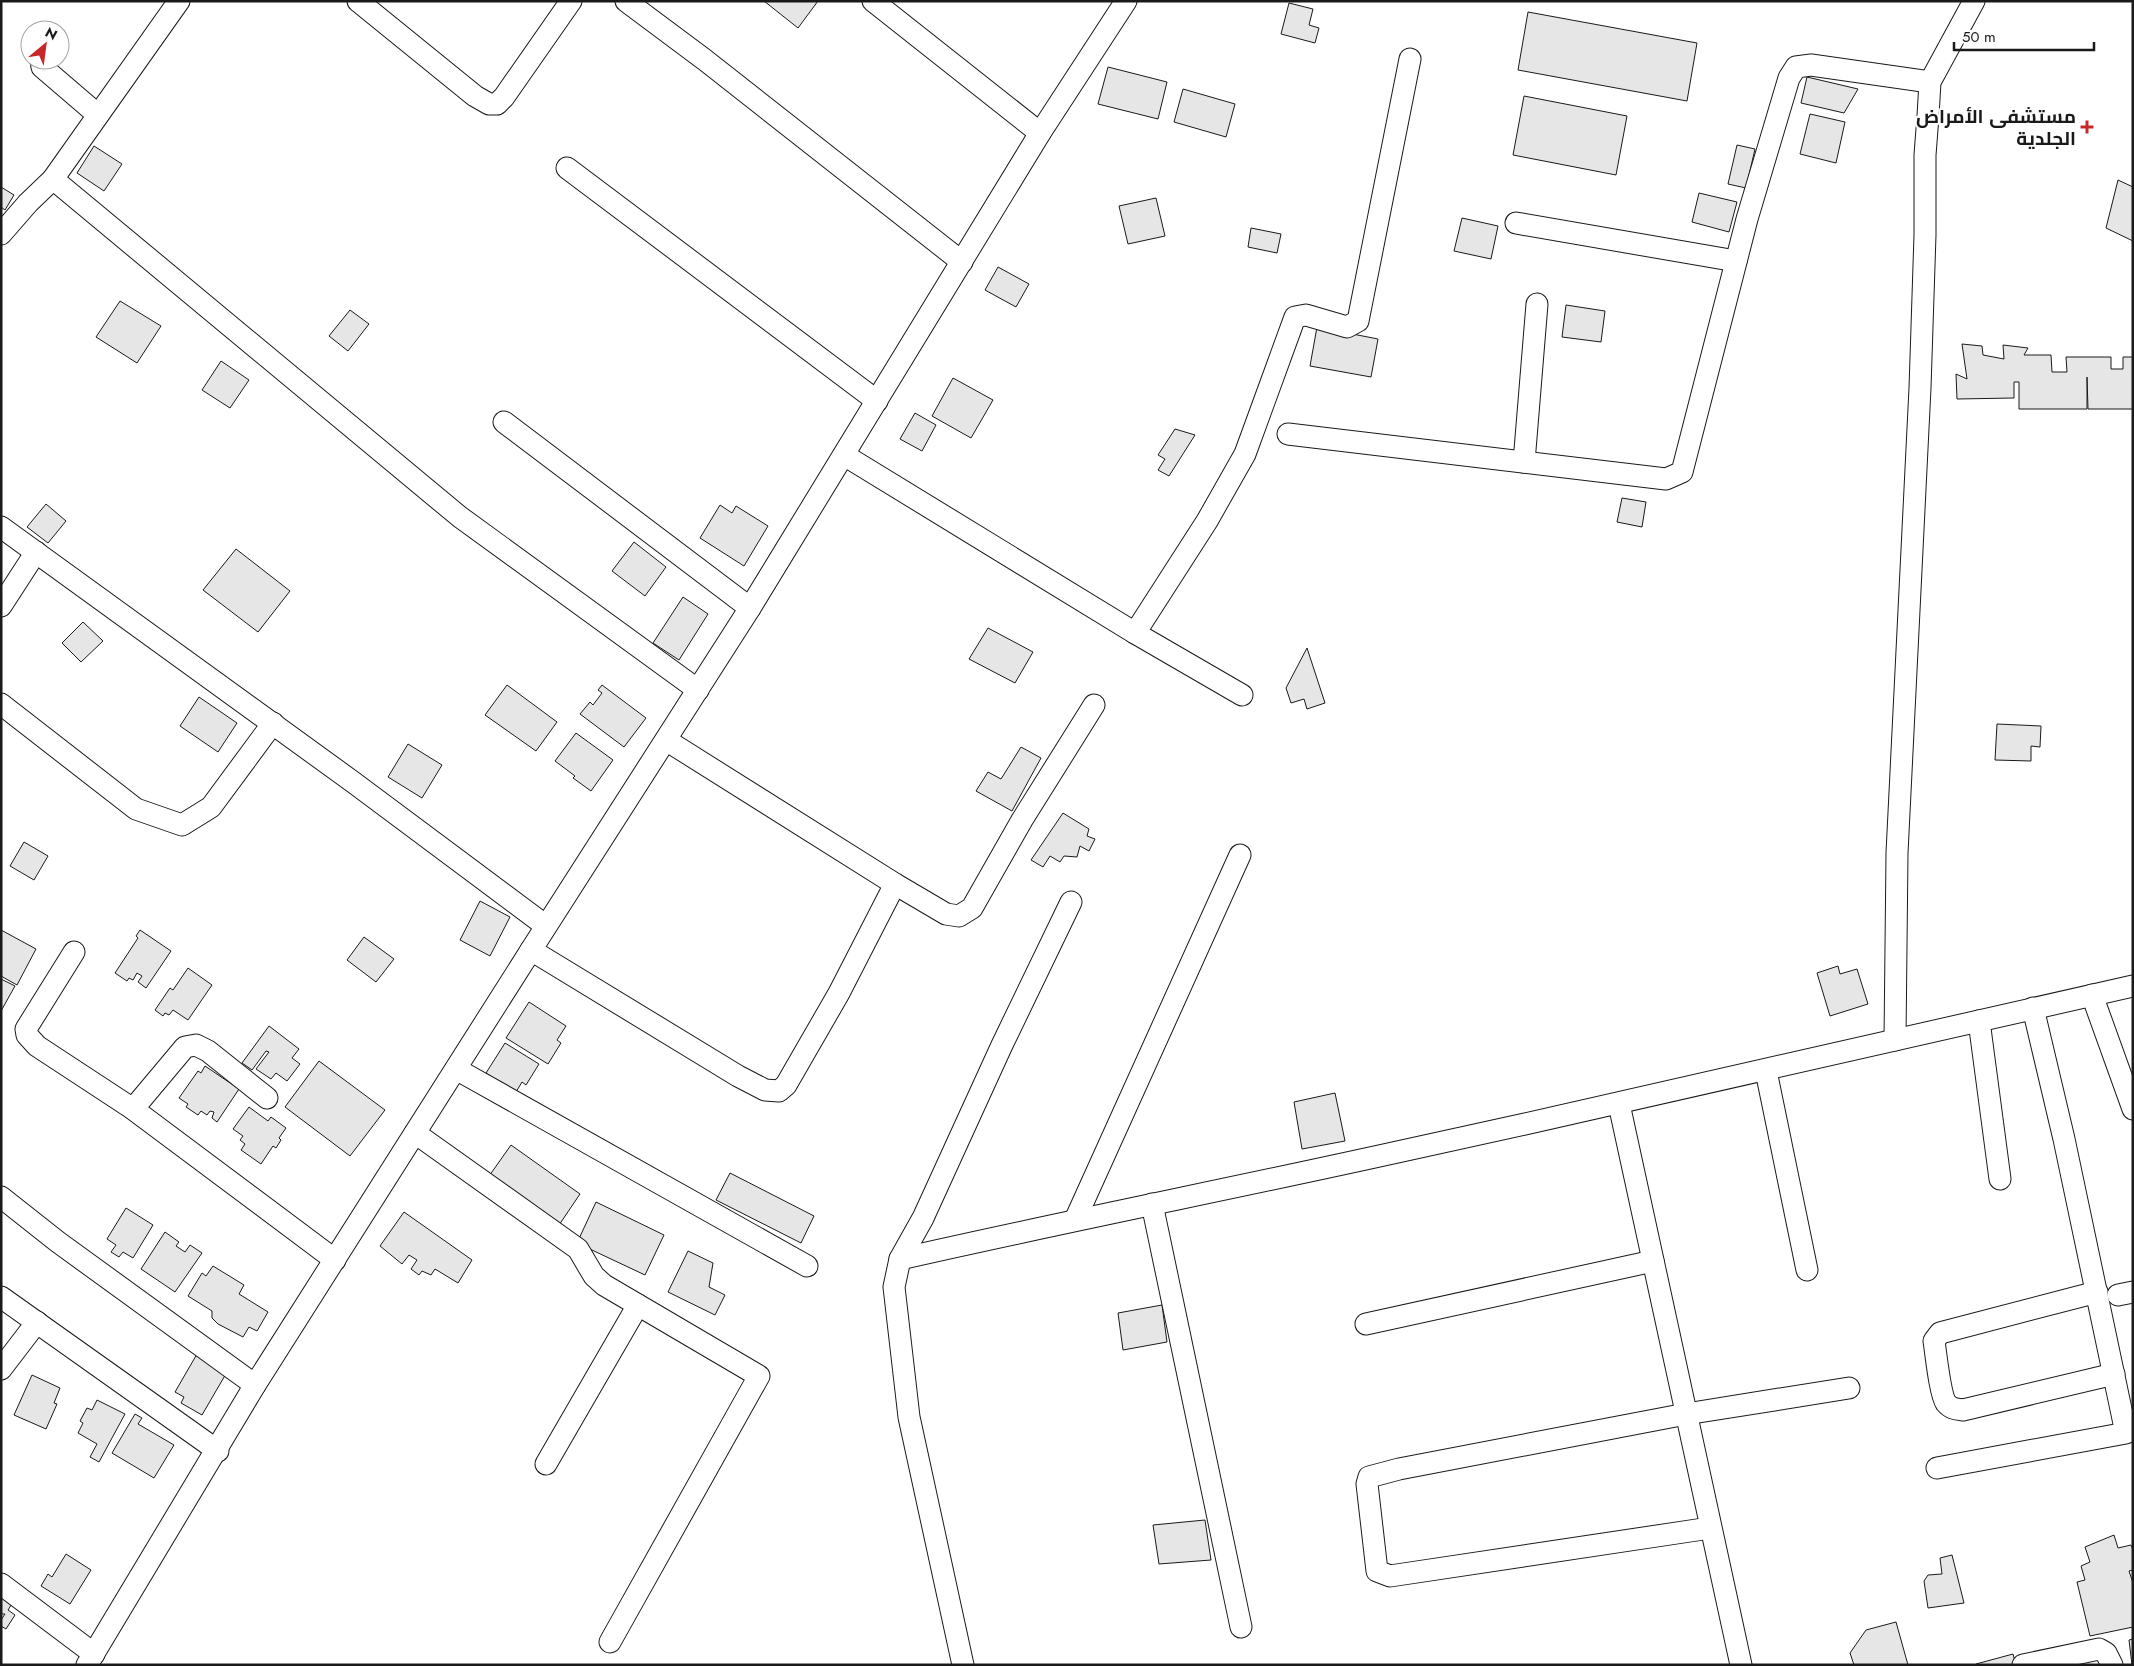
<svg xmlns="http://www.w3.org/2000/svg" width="2134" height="1666" viewBox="0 0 2134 1666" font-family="Jost,Cairo,sans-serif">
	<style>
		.building { fill: #e6e6e6; stroke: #1a1a1a }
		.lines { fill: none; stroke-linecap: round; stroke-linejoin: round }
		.minor-casing { stroke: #1a1a1a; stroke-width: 23 }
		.minor { stroke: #fff; stroke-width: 21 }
		.poi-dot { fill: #c62828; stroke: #fff; stroke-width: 2 }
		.labels { text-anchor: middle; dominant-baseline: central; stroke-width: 4; stroke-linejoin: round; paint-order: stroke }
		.poi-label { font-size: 19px; font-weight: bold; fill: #1a1a1a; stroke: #fff; text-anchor: end }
	</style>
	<rect width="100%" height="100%" fill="#fff"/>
	<g class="building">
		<path d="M 764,1 L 818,1 L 798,28 Z"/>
		<path d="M 1289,3 L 1313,9 L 1309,25 L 1319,28 L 1315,43 L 1281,34 Z"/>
		<path d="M 1528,12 L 1697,43 L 1687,101 L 1518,70 Z"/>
		<path d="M 1108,67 L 1167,82 L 1158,119 L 1098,104 Z"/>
		<path d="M 1807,77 L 1858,89 L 1844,113 L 1801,103 Z"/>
		<path d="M 1183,89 L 1235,104 L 1226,137 L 1174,122 Z"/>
		<path d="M 1524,96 L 1627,116 L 1616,175 L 1513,155 Z"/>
		<path d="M 1810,114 L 1845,122 L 1836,163 L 1800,154 Z"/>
		<path d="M 1737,145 L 1755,149 L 1746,188 L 1728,184 Z"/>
		<path d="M 94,146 L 122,164 L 104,191 L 77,173 Z"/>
		<path d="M 2118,180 L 2133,187 L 2133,241 L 2106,228 Z"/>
		<path d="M 1,187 L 14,195 L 5,210 L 1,207 Z"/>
		<path d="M 1699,193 L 1737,202 L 1729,232 L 1692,222 Z"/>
		<path d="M 1156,198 L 1165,236 L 1128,244 L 1119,206 Z"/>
		<path d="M 1462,218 L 1498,226 L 1491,259 L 1454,251 Z"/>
		<path d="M 1251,228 L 1281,234 L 1277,253 L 1248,247 Z"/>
		<path d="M 998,267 L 1029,284 L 1016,307 L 985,290 Z"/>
		<path d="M 120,301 L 161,326 L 137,363 L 96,337 Z"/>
		<path d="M 1566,305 L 1605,311 L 1601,342 L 1562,337 Z"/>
		<path d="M 350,310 L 369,324 L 348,351 L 329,336 Z"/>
		<path d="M 1317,327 L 1378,339 L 1371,377 L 1310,366 Z"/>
		<path d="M 1962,344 L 1982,346 L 1983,355 L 2004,359 L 2003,345 L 2028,348 L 2024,355 L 2051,355 L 2052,372 L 2067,372 L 2066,357 L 2111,357 L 2111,369 L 2123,369 L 2123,357 L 2133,357 L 2133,409 L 2088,409 L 2087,377 L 2087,409 L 2019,409 L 2019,382 L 2014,382 L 2014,398 L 1957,399 L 1956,374 L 1967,379 Z"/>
		<path d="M 221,361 L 249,380 L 230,408 L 202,390 Z"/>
		<path d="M 953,378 L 993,400 L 971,438 L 932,416 Z"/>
		<path d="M 915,413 L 936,425 L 922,451 L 900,439 Z"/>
		<path d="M 1175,429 L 1195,435 L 1169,476 L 1158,470 L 1165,459 L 1158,455 Z"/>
		<path d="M 1622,498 L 1646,502 L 1642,527 L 1617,522 Z"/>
		<path d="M 46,504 L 66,521 L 48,543 L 27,527 Z"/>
		<path d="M 720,505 L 732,513 L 736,506 L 768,526 L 744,566 L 700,538 Z"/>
		<path d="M 634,542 L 666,567 L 645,596 L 612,571 Z"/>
		<path d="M 236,549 L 290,591 L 258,632 L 203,590 Z"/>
		<path d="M 683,597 L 708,614 L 679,660 L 653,643 Z"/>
		<path d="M 83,622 L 103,641 L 81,662 L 62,643 Z"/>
		<path d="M 988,628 L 1033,652 L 1015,683 L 969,659 Z"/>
		<path d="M 1307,648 L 1325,703 L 1307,709 L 1304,699 L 1291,703 L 1286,688 Z"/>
		<path d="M 507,685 L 557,722 L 536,751 L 485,715 Z"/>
		<path d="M 602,685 L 646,718 L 624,747 L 580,714 L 590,702 L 593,705 L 602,693 L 598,690 Z"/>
		<path d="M 199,697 L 237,723 L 218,752 L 180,726 Z"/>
		<path d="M 1997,724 L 2041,726 L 2040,747 L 2031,746 L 2031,761 L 1995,760 Z"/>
		<path d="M 576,733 L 613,760 L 591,791 L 573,778 L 575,776 L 555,761 Z"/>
		<path d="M 408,744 L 442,765 L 422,798 L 388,777 Z"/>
		<path d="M 1021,747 L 1041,758 L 1012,811 L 976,791 L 988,772 L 1001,779 Z"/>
		<path d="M 1063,813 L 1089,829 L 1087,836 L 1095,839 L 1089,851 L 1080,846 L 1077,857 L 1064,856 L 1060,862 L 1050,856 L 1043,867 L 1031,860 Z"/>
		<path d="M 24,842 L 48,856 L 34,880 L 10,866 Z"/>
		<path d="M 480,901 L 510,917 L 490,956 L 460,940 Z"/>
		<path d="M 1,930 L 36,949 L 17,985 L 1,976 Z"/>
		<path d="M 140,930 L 171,951 L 146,988 L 138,982 L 142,976 L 137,973 L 133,980 L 129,978 L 127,981 L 115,973 L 138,938 L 136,936 Z"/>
		<path d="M 364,937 L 394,959 L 376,982 L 347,960 Z"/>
		<path d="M 1838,966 L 1840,974 L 1857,969 L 1868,1004 L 1830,1016 L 1817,973 Z"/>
		<path d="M 188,968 L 212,985 L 188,1020 L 173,1010 L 169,1015 L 165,1013 L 163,1016 L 155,1010 L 170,988 L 173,990 Z"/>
		<path d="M 1,979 L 15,986 L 1,1011 Z"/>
		<path d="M 529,1002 L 566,1026 L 557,1040 L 561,1043 L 548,1064 L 506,1038 Z"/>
		<path d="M 269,1026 L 299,1049 L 292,1058 L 300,1064 L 287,1081 L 276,1073 L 271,1079 L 256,1069 L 269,1052 L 266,1051 L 252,1070 L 242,1063 Z"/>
		<path d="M 505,1043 L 539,1064 L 526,1085 L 522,1082 L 516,1092 L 486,1073 Z"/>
		<path d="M 319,1061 L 385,1110 L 350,1156 L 285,1107 Z"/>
		<path d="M 205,1066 L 239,1089 L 217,1122 L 212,1118 L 214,1112 L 210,1111 L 207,1115 L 201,1111 L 198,1115 L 186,1107 L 188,1104 L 179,1098 L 198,1071 L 201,1073 Z"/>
		<path d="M 1335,1093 L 1345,1141 L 1302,1149 L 1294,1102 Z"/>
		<path d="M 249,1107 L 268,1121 L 271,1117 L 286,1128 L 279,1138 L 281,1140 L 276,1148 L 273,1146 L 261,1164 L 241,1150 L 245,1144 L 240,1140 L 243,1136 L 233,1129 Z"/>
		<path d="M 511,1145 L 580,1194 L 557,1228 L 487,1179 Z"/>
		<path d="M 730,1173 L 814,1216 L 801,1243 L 716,1200 Z"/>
		<path d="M 596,1202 L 664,1235 L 645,1275 L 577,1243 Z"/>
		<path d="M 126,1208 L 153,1225 L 133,1258 L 123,1252 L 119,1257 L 111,1252 L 116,1245 L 107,1239 Z"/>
		<path d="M 404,1212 L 472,1260 L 458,1283 L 435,1269 L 431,1275 L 422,1271 L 419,1275 L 411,1269 L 417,1260 L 409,1255 L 402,1264 L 380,1246 Z"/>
		<path d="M 165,1232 L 179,1242 L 176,1246 L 185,1252 L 190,1245 L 202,1253 L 175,1292 L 141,1269 Z"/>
		<path d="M 688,1251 L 713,1263 L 709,1287 L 725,1295 L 715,1315 L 668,1292 Z"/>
		<path d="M 213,1266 L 244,1285 L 239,1294 L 268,1312 L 257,1331 L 249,1327 L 243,1337 L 218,1324 L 212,1318 L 212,1311 L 188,1296 L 202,1273 L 206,1276 Z"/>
		<path d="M 1162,1305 L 1167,1342 L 1123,1350 L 1118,1313 Z"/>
		<path d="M 197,1354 L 227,1372 L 202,1415 L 181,1403 L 184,1397 L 175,1392 Z"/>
		<path d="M 32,1375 L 60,1388 L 54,1403 L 57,1404 L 46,1429 L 14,1415 Z"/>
		<path d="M 97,1400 L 125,1414 L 99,1462 L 90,1457 L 97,1444 L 78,1433 L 83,1423 L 80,1421 L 87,1408 L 92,1410 Z"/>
		<path d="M 135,1414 L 142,1418 L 138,1424 L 174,1445 L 154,1478 L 112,1453 Z"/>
		<path d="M 1205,1520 L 1211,1560 L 1159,1564 L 1153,1525 Z"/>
		<path d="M 2114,1535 L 2118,1548 L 2131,1545 L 2133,1550 L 2133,1570 L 2129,1571 L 2133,1583 L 2133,1627 L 2090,1636 L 2077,1582 L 2085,1580 L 2081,1566 L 2090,1562 L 2085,1547 Z"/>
		<path d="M 66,1554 L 91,1570 L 70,1604 L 41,1586 L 48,1574 L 52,1577 Z"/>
		<path d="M 1952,1555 L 1964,1603 L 1928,1608 L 1924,1581 L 1928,1575 L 1942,1574 L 1940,1558 Z"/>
		<path d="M 1,1595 L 13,1602 L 8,1610 L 15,1615 L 6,1629 L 1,1626 L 1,1620 L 5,1614 L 1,1614 Z"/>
		<path d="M 1896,1622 L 1908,1665 L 1854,1665 L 1850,1653 L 1866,1630 Z"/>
		<path d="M 2133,1639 L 2133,1665 L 2132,1665 L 2129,1640 Z"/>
		<path d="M 2013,1654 L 2016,1665 L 1976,1665 L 1976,1664 Z"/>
	</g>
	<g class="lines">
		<defs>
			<g id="minor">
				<path d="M 179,1 L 53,179 L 460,517 L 698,690"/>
				<path d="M 358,1 L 475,96 L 489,104 L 497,104 L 504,97 L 571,1"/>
				<path d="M 626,1 L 705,60 L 962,262"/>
				<path d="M 873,1 L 1040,133"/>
				<path d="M 41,60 L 42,67 L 98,115"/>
				<path d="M 567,168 L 877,401"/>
				<path d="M 1516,223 L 1736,261"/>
				<path d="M 1,234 L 28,203 L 53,179"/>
				<path d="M 504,422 L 750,608"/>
				<path d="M 1288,434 L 1666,479 L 1682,472 L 1747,219 L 1789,78 L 1796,67 L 1811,65 L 1930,82"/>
				<path d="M 844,455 L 1135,633 L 1242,695"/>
				<path d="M 1524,462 L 1537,304"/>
				<path d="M 1,527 L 353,782 L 546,926"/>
				<path d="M 1,606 L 36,552"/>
				<path d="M 1135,633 L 1207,521 L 1245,454 L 1295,317 L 1306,315 L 1347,327 L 1358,321 L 1410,59"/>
				<path d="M 1,704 L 136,809 L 182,825 L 211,807 L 273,723"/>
				<path d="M 666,740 L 895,884 L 946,914 L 959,916 L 972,908 L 1022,820 L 1094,705"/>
				<path d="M 531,950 L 738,1076 L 765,1090 L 779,1091 L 786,1085 L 839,993 L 895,884"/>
				<path d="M 74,952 L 26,1029 L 27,1035 L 37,1046 L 133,1109 L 335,1260"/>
				<path d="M 2092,995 L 2133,1109"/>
				<path d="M 1979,1021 L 2000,1179"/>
				<path d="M 1895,1040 L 1897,853 L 1920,388 L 1925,235 L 1925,155 L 1928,116 L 1930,82 L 1974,1"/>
				<path d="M 456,1069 L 807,1266"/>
				<path d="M 1766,1071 L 1807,1270"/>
				<path d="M 1619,1104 L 1741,1665"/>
				<path d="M 133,1109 L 185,1047 L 196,1045 L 208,1051 L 267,1098"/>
				<path d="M 415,1133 L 578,1249 L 594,1276 L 604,1285 L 759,1376 L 610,1642"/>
				<path d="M 1,1197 L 58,1242 L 255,1385"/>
				<path d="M 1152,1204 L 1241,1627"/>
				<path d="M 1075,1220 L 1240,855"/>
				<path d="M 900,1259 C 1067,1221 1235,1188 1402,1151 C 1646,1098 1889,1041 2133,986"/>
				<path d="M 2097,1292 L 1940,1333 L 1934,1341 C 1936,1354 1940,1394 1946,1403 C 1951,1409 1956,1409 1963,1410 L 2114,1374"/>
				<path d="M 2118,1295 L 2133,1292"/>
				<path d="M 1,1297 L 218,1451"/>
				<path d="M 1366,1324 L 1653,1261"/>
				<path d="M 1,1369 L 37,1322"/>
				<path d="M 546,1464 L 638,1305"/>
				<path d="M 1937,1468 L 2126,1433 L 2064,1139 L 2033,1008"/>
				<path d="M 1710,1528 L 1390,1576 L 1377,1571 L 1367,1484 L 1369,1477 L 1399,1469 L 1686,1414 L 1849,1388"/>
				<path d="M 1,1584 L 94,1654"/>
				<path d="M 87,1665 L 255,1385 L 531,950 L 750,608 L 1040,133 L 1126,1"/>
				<path d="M 963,1665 L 909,1417 L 894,1287 L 900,1259 L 923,1218 L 1002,1045 L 1071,902"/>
				<path d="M 2023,1665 L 2099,1649 L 2106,1653 L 2112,1665"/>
			</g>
		</defs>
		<use href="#minor" class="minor-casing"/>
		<use href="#minor" class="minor"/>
	</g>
	<path class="poi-dot" d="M2084.5 119.5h5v5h5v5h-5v5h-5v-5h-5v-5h5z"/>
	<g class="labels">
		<g class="poi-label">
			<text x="2076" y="116">مستشفى الأمراض<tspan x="2076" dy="22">الجلدية</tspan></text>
		</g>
	</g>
	<rect width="2134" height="1666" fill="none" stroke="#1a1a1a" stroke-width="5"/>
	<g transform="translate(45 45) rotate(29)"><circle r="24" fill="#ffffff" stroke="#a3a3a3"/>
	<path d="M0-4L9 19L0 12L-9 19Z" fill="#c62828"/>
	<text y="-8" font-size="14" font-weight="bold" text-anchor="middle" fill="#1a1a1a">N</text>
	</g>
	<path d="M1954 42v8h140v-8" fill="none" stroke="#1a1a1a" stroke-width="2.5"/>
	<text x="1962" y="42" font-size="15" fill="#1a1a1a" stroke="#ffffff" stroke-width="4" paint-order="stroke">50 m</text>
</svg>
